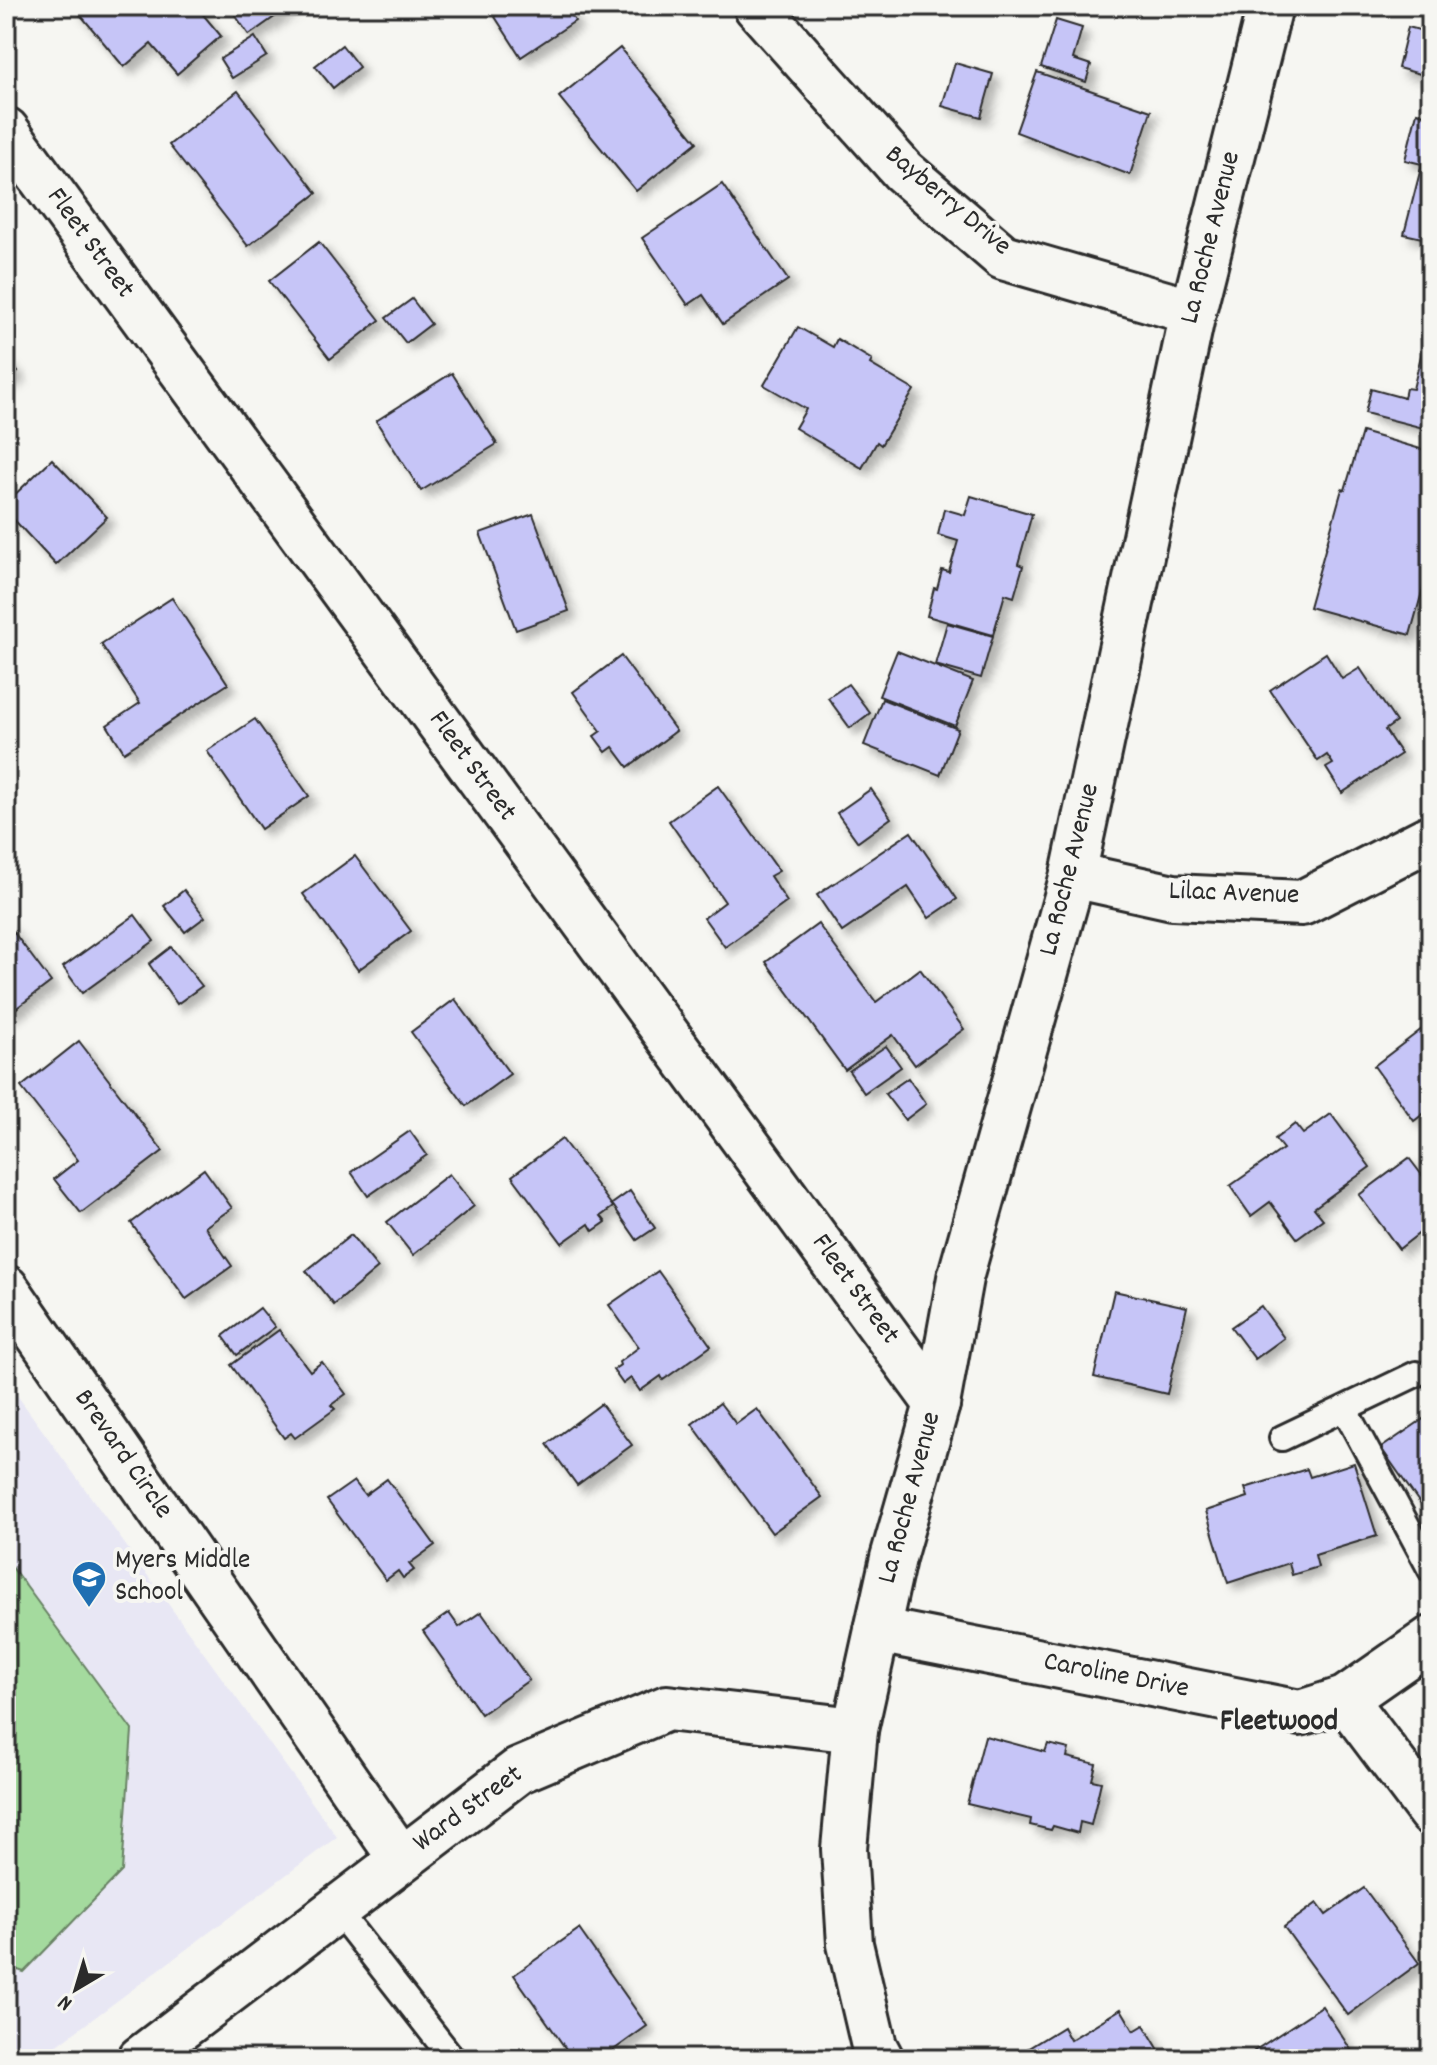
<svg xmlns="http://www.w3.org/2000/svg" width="1437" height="2065" viewBox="0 0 1437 2065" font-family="Dekko,sans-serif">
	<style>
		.built { fill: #e8e7f4 }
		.green { fill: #a4da9e; stroke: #688264; stroke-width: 2 }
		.building { fill: #c6c5f7; stroke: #2b2b2b; stroke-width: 2; filter: url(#shadow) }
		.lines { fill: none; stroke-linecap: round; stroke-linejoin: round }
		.service-casing { stroke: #2b2b2b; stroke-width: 30 }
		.minor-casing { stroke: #2b2b2b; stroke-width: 50 }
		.secondary-casing { stroke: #2b2b2b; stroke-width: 50 }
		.service { stroke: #f6f6f2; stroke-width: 24 }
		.minor { stroke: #f6f6f2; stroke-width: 44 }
		.secondary { stroke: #f6f6f2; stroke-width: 44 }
		.labels { text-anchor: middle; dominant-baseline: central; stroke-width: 8; stroke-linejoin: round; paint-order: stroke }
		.street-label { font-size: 28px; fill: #2b2b2b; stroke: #f6f6f2 }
		.poi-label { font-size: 28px; fill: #2b2b2b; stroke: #f6f6f2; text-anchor: start }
		.neighbourhood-label { font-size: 30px; font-weight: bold; fill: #2b2b2b; stroke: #f6f6f2 }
	</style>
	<defs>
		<filter id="shadow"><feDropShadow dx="7" dy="7" stdDeviation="4" flood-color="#0004"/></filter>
	</defs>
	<rect width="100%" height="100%" fill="#f6f6f2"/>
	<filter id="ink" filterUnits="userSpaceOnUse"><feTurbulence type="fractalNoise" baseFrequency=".0125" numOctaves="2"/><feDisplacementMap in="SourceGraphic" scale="16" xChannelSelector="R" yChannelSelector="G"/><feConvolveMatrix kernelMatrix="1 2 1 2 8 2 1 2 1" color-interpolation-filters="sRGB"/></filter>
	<g filter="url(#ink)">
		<path class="built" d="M 6,1380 L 337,1837 L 39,2059 L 6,2059 Z"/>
		<path class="green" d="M 6,1559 L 132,1730 L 122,1871 L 24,1972 L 6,1966 Z"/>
		<g class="building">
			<path d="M 73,6 L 196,6 L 221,36 L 177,74 L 151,44 L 124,67 Z"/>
			<path d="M 242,6 L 290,6 L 249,35 L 233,12 Z"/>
			<path d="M 488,6 L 565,6 L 575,21 L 521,57 Z"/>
			<path d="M 1056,20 L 1082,28 L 1073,59 L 1091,65 L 1086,82 L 1041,67 Z"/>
			<path d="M 1408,27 L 1431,33 L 1431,77 L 1398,68 Z"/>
			<path d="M 255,37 L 267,56 L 232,78 L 220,59 Z"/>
			<path d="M 342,45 L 359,67 L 333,88 L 315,66 Z"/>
			<path d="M 620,48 L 697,142 L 636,191 L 559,97 Z"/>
			<path d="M 955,63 L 993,74 L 981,117 L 942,106 Z"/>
			<path d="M 1037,72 L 1151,111 L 1130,175 L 1016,132 Z"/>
			<path d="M 238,91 L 317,193 L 248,246 L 169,145 Z"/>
			<path d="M 1417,112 L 1431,116 L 1431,240 L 1404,234 L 1422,164 L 1405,160 Z"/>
			<path d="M 722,184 L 788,280 L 723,324 L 703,295 L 688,305 L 642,238 Z"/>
			<path d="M 319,242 L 380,320 L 330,359 L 269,281 Z"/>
			<path d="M 412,299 L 431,324 L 406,343 L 386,318 Z"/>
			<path d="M 1430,318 L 1431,430 L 1365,413 L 1371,389 L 1404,398 L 1406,388 L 1413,389 Z"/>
			<path d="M 798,327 L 833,347 L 837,339 L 872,360 L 870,364 L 914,390 L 881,445 L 877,442 L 862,468 L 795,428 L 806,409 L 764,385 Z"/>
			<path d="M 6,359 L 18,372 L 6,383 Z"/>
			<path d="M 452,373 L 497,444 L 421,491 L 376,421 Z"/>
			<path d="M 1362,432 L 1431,452 L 1431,560 L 1410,635 L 1309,607 L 1342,489 L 1345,490 Z"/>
			<path d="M 52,459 L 107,517 L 56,565 L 6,511 L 6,503 Z"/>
			<path d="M 971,496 L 1032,514 L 1018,564 L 1023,566 L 1014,597 L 1005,594 L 993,635 L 927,616 L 934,588 L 937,589 L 942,570 L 949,572 L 958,541 L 938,535 L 944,509 L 965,515 Z"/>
			<path d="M 533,514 L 569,611 L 516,630 L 480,533 Z"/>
			<path d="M 172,598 L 228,684 L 124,752 L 107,725 L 140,703 L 101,644 Z"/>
			<path d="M 947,623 L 993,636 L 981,678 L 935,665 Z"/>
			<path d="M 897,651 L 973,681 L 955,726 L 879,696 Z"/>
			<path d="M 1326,653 L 1342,679 L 1360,668 L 1396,722 L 1385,730 L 1401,754 L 1342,793 L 1326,768 L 1333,764 L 1327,755 L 1318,761 L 1270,690 Z"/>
			<path d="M 621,656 L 676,731 L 628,767 L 613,747 L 606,752 L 594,736 L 601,731 L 573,692 Z"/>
			<path d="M 848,684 L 870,713 L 850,728 L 828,698 Z"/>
			<path d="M 882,699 L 958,729 L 940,775 L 864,745 Z"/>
			<path d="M 255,719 L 309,796 L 261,829 L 207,751 Z"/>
			<path d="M 718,786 L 779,871 L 770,876 L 787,902 L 725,947 L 704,918 L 725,902 L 669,821 Z"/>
			<path d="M 871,789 L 891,818 L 858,842 L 837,813 Z"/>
			<path d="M 911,832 L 957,899 L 929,918 L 908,887 L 842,932 L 817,895 Z"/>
			<path d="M 355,856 L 411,931 L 358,970 L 303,894 Z"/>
			<path d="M 184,890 L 205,917 L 185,932 L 164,906 Z"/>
			<path d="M 135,915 L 154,941 L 82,993 L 63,967 Z"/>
			<path d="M 6,922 L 51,982 L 6,1016 Z"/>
			<path d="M 818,924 L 876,1002 L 920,969 L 964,1029 L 915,1065 L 893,1035 L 845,1070 L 766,962 Z"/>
			<path d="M 171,947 L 202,986 L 177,1004 L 149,964 Z"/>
			<path d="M 455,999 L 510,1074 L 466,1106 L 411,1032 Z"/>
			<path d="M 1431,1022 L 1431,1108 L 1414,1121 L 1374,1066 Z"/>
			<path d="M 79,1041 L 163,1151 L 81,1213 L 54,1179 L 78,1160 L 21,1087 Z"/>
			<path d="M 886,1046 L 901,1067 L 864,1093 L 849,1071 Z"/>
			<path d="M 908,1078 L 926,1104 L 905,1120 L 885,1094 Z"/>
			<path d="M 1331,1114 L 1370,1167 L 1314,1208 L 1323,1219 L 1297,1238 L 1270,1202 L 1251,1216 L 1230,1186 L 1283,1149 L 1275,1139 L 1295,1124 L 1303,1134 Z"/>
			<path d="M 410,1131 L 427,1155 L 368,1196 L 351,1172 Z"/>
			<path d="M 562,1139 L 613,1207 L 601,1216 L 606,1222 L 593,1231 L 589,1224 L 562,1243 L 512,1176 Z"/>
			<path d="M 1409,1158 L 1431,1187 L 1431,1224 L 1399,1249 L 1359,1195 Z"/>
			<path d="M 204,1169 L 232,1208 L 205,1227 L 232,1266 L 186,1299 L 131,1223 Z"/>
			<path d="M 449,1174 L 474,1206 L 413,1255 L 387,1222 Z"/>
			<path d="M 630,1191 L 655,1228 L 637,1240 L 612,1204 Z"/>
			<path d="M 351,1235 L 378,1268 L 334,1305 L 306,1271 Z"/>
			<path d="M 658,1271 L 711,1346 L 663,1380 L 661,1376 L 640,1391 L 631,1378 L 623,1384 L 613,1370 L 620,1365 L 619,1362 L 639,1347 L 609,1305 Z"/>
			<path d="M 1114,1291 L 1187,1307 L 1167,1394 L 1094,1377 Z"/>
			<path d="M 1261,1306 L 1284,1338 L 1255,1359 L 1231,1327 Z"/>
			<path d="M 260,1308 L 275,1327 L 237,1355 L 223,1336 Z"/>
			<path d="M 279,1330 L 310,1371 L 322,1362 L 346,1394 L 331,1405 L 335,1409 L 295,1438 L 291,1433 L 284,1438 L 231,1365 Z"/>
			<path d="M 720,1403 L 736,1424 L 757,1409 L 822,1497 L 772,1533 L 692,1424 Z"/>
			<path d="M 601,1404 L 632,1445 L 577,1485 L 547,1444 Z"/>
			<path d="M 1431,1404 L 1431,1509 L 1426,1512 L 1381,1448 L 1429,1415 L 1425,1408 Z"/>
			<path d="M 1354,1463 L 1377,1536 L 1315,1555 L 1318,1567 L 1292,1575 L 1289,1563 L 1228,1583 L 1206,1511 L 1248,1497 L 1245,1488 L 1307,1469 L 1310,1477 Z"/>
			<path d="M 387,1479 L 435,1545 L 409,1564 L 414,1570 L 403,1578 L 398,1571 L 386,1580 L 327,1500 L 354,1481 L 365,1495 Z"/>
			<path d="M 481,1612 L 529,1680 L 481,1714 L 423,1631 L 449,1613 L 459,1627 Z"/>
			<path d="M 985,1736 L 1045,1752 L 1048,1744 L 1069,1749 L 1067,1757 L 1096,1764 L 1092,1780 L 1101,1782 L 1091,1825 L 1080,1822 L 1078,1833 L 1053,1826 L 1051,1830 L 1030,1825 L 1031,1819 L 967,1804 Z"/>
			<path d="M 1364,1888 L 1419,1963 L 1348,2015 L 1284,1927 L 1317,1903 L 1326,1915 Z"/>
			<path d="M 579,1929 L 647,2026 L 601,2059 L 573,2059 L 514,1975 Z"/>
			<path d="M 1322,2006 L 1357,2059 L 1259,2059 L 1254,2051 Z"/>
			<path d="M 1121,2009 L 1134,2031 L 1144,2025 L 1159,2050 L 1150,2056 L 1152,2059 L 1021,2059 L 1019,2054 L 1063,2027 L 1070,2040 Z"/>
		</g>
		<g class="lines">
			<defs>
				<g id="service">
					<path d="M 1345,1410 L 1431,1570"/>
					<path d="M 1282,1438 L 1416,1374"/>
					<path d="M 336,1909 L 453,2059"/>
				</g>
				<g id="minor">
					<path d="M 756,6 L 903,171 L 1003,257 L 1193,312"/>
					<path d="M 6,130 L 937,1404"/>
					<path d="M 1073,875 L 1173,897 L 1302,903 L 1431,837"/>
					<path d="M 6,1288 L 401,1859"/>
					<path d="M 877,1630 L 1300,1713 L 1345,1699 L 1431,1639"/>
					<path d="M 1345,1699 L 1431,1813"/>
					<path d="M 140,2059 L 518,1771 L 667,1708 L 855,1730"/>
				</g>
				<path id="secondary" d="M 881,2059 L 874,2046 L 850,1944 L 844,1849 L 855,1730 L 893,1558 L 937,1404 L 960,1278 L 1073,875 L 1193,312 L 1270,6"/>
			</defs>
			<use href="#service" class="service-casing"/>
			<use href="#minor" class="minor-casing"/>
			<use href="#secondary" class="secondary-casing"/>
			<use href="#service" class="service"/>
			<use href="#minor" class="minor"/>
			<use href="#secondary" class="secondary"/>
		</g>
	</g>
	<defs>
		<symbol id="school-pin" viewBox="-11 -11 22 30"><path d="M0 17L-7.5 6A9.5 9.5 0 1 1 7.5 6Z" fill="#1f6fb2" stroke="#f6f6f2"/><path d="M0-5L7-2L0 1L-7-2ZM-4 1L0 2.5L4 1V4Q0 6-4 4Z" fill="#fff"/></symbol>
	</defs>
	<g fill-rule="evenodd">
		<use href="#school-pin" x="69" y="1558" width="40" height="54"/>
	</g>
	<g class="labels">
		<g class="street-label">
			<text transform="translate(947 202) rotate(40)">Bayberry Drive</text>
			<text transform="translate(1212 238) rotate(-76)">La Roche Avenue</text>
			<text transform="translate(89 244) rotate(54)">Fleet Street</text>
			<text transform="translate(471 767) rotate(54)">Fleet Street</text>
			<text transform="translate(1071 870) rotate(-76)">La Roche Avenue</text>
			<text transform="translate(1234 895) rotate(2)">Lilac Avenue</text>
			<text transform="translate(854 1290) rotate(54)">Fleet Street</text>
			<text transform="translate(122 1455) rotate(55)">Brevard Circle</text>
			<text transform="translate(911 1498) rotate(-75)">La Roche Avenue</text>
			<text transform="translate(1116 1677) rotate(11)">Caroline Drive</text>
			<text transform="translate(469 1810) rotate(-36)">Ward Street</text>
		</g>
		<g class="poi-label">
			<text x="115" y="1562">Myers Middle<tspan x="115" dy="32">School</tspan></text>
		</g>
		<g class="neighbourhood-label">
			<text x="1279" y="1723">Fleetwood</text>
		</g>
	</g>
	<rect width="1437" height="2065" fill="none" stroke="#f6f6f2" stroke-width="32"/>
	<rect x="16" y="16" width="1405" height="2033" fill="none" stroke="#2b2b2b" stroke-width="3" filter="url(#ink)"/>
	<g transform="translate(76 1989) rotate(218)" stroke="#f6f6f2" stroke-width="6" paint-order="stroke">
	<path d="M0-6L14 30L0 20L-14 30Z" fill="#2b2b2b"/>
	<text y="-12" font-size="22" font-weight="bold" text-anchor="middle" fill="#2b2b2b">N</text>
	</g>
</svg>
